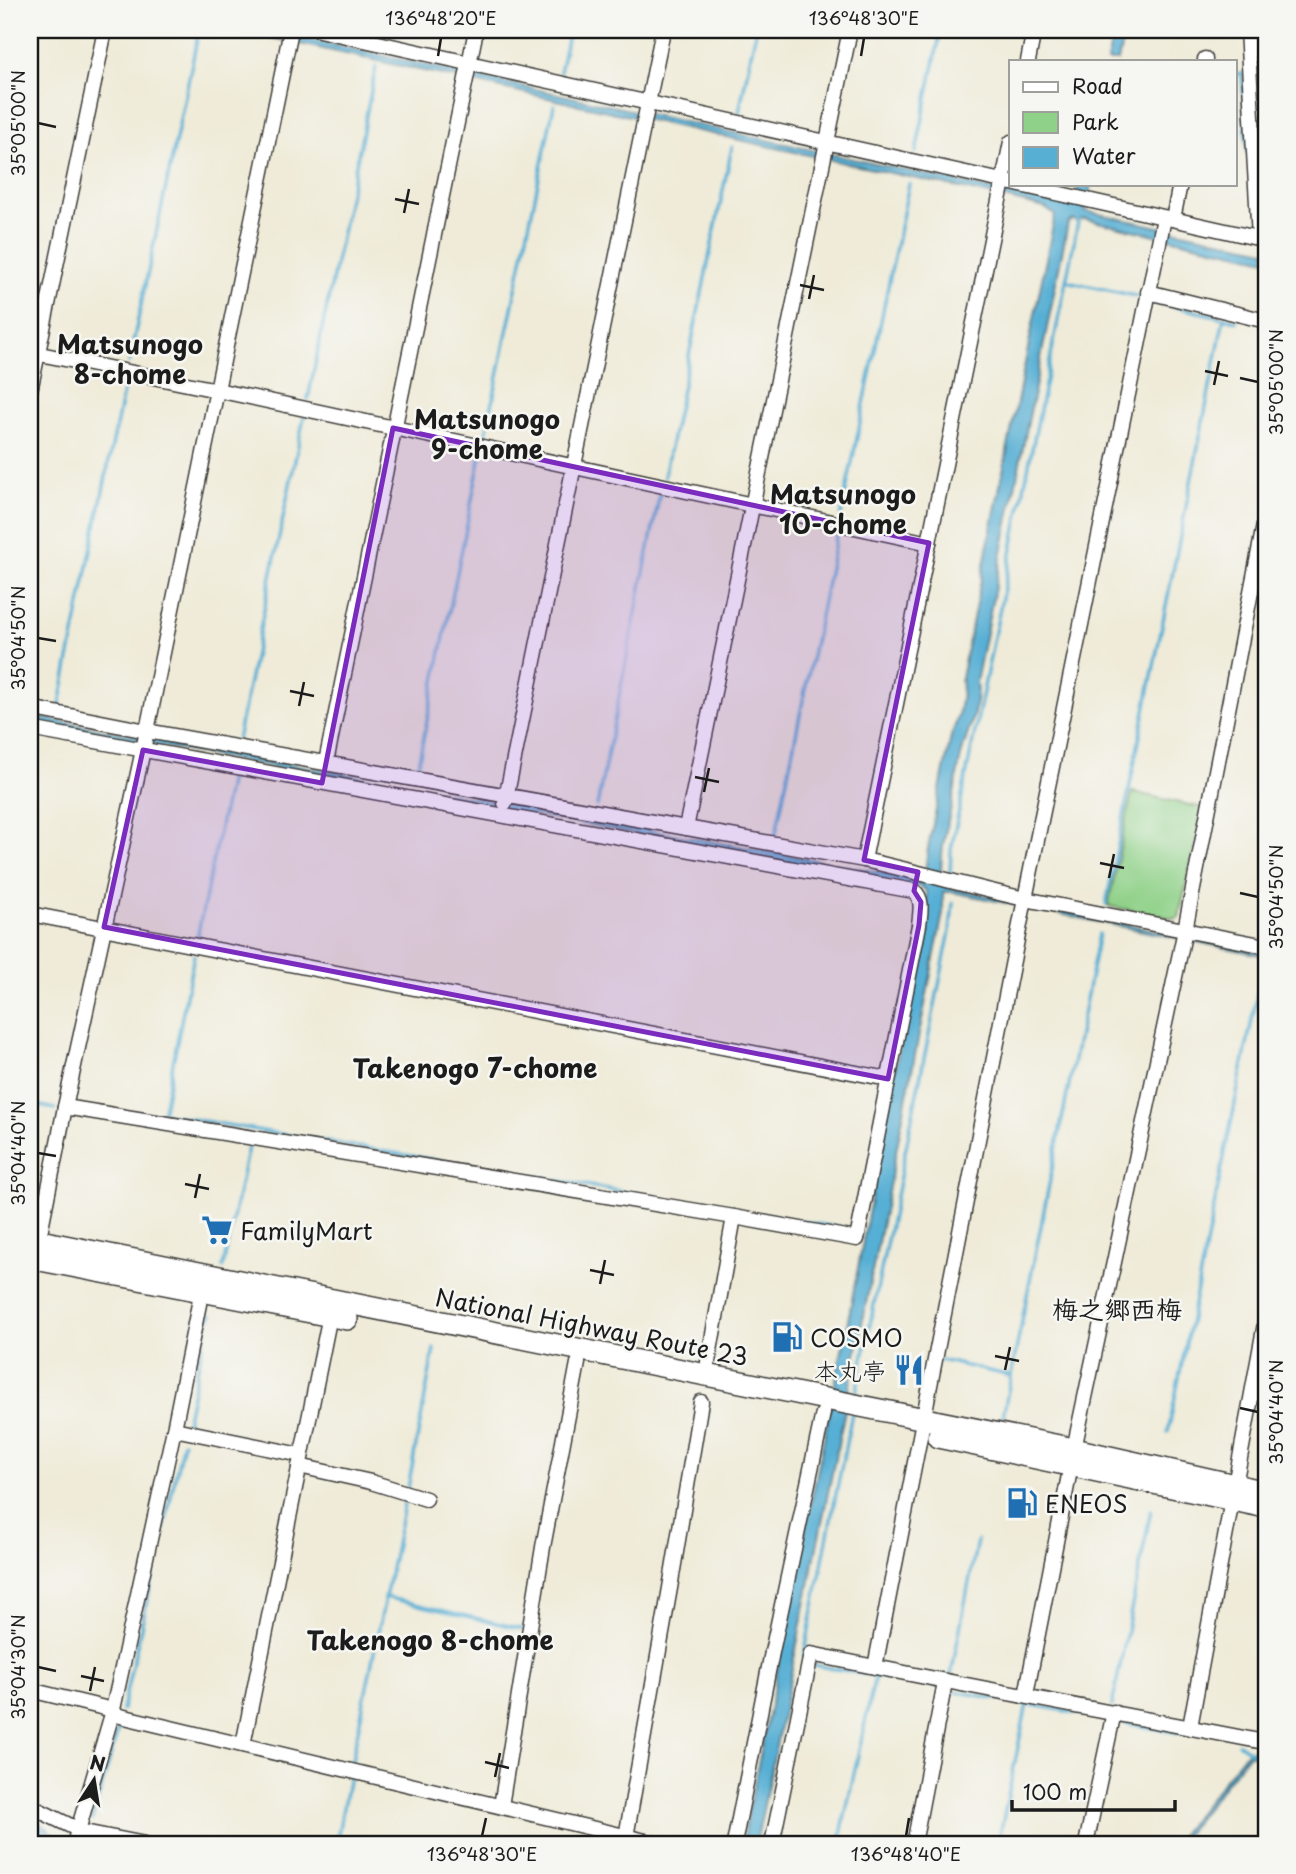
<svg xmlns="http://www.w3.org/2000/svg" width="1296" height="1874" viewBox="0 0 1296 1874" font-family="'Playpen Sans','Klee One',sans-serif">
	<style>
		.green { fill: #90d189; stroke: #567652; stroke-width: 2 }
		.water { fill: #57afd4; stroke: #3a6678; stroke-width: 2 }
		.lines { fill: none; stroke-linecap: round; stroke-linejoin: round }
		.stream { stroke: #57afd4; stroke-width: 3.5 }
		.minor-casing { stroke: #3c3b38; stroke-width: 17 }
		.highway-casing { stroke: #3c3b38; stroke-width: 24 }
		.minor { stroke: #fff; stroke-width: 14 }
		.highway { stroke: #fff; stroke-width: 21 }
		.marked { fill: #7b2cbf; fill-opacity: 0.2; stroke: #7b2cbf; stroke-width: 5; stroke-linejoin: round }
		.ticks { fill: none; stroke: #1c1c1c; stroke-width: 2.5 }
		.labels { text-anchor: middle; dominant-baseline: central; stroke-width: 5; stroke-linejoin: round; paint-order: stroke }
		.poi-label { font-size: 24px; fill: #1c1c1c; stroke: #f6f6f2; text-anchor: start }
		.street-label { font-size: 24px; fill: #1c1c1c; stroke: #f6f6f2 }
		.neighbourhood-label { font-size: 26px; font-weight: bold; fill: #1c1c1c; stroke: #f6f6f2 }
		.neatline { fill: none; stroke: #1c1c1c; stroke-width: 2.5 }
		.ticks-label { font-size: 18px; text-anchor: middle; fill: #1c1c1c }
	</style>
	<rect width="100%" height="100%" fill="#f6f6f2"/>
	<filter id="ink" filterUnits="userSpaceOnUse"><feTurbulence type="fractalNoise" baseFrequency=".0143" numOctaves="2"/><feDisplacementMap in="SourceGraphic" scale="14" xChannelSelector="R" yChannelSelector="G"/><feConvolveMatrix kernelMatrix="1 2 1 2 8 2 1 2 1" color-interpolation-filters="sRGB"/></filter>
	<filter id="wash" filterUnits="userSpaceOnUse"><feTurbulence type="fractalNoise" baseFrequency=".00686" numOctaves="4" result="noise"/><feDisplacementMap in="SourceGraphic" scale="28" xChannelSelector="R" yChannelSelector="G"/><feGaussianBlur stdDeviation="1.57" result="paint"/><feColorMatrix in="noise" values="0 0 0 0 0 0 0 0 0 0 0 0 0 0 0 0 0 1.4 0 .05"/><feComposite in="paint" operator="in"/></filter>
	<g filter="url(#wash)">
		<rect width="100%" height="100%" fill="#efebd8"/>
		<path class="green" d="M 1132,792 L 1203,808 L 1179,917 L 1176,919 L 1108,906 Z"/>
		<g class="water">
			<path d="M 236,30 L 266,30 L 1072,207 L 1079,184 L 1091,184 L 1085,211 L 1266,250 L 1266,260 L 1084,219 L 1078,221 L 1073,220 L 1068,223 L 976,682 C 979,704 971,725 964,745 C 959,761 957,778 954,794 C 948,823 938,855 942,885 L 952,888 L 1266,953 L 1266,956 L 952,892 L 943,892 L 943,913 L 845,1410 L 756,1844 L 742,1844 L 850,1310 L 927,902 L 926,891 L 922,887 L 30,722 L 30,716 L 924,880 L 928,848 L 951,736 C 959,717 964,698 961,678 L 1055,215 L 1045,208 L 996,196 Z"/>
			<path d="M 1114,30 L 1125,30 L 1118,61 L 1107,61 Z"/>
			<path d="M 1255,1749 L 1266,1749 L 1266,1761 L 1254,1755 L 1248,1755 L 1178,1844 L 1173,1844 L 1244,1755 L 1247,1752 Z"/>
			<path d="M 30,1815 L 61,1839 L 78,1844 L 30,1844 Z"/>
		</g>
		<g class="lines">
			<g class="stream">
				<path d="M 382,37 L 384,30"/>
				<path d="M 560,72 L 569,30"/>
				<path d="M 1235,73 L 1242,74 L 1247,152"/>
				<path d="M 739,112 L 756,30"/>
				<path d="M 916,152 L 941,30"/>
				<path d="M 1067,281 L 1140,297"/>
				<path d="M 1155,302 L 1237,321"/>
				<path d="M 129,362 L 199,30"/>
				<path d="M 308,399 L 376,67"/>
				<path d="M 485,439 L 554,105"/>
				<path d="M 664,477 L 732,147"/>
				<path d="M 841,516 L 909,184"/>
				<path d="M 59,709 L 124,387"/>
				<path d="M 237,740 L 304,417"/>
				<path d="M 416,775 L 481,455"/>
				<path d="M 597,806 L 660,493"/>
				<path d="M 775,838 L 838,528"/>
				<path d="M 950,875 L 951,850 L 1079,217"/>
				<path d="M 1106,904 L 1224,318"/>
				<path d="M 197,938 L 231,773"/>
				<path d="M 194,955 L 163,1114 L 660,1198"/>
				<path d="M 30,1104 L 56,1109"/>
				<path d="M 757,1214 L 846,1229"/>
				<path d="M 223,1267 L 248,1147"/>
				<path d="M 940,1360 L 1011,1376"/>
				<path d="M 855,1398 L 950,931 L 953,903"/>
				<path d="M 1002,1421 L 1099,934"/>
				<path d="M 186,1423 L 208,1319 L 212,1315"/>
				<path d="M 1168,1432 L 1263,966"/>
				<path d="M 408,1488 L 434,1349"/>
				<path d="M 157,1559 L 183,1442"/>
				<path d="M 385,1597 L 522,1629"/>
				<path d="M 804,1656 L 852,1413"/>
				<path d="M 813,1665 L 938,1687"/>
				<path d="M 951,1675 L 977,1541"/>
				<path d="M 953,1691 L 1082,1714"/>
				<path d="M 1112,1706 L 1151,1510"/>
				<path d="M 122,1710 L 153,1575"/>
				<path d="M 1119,1722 L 1186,1734"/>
				<path d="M 1264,1732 L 1266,1730"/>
				<path d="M 1238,1743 L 1251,1752"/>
				<path d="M 351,1765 L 405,1500"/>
				<path d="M 92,1820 L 120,1723"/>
				<path d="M 336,1844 L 349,1776"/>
				<path d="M 839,1844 L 875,1676"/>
				<path d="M 998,1844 L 1027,1704"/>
			</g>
		</g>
	</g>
	<g filter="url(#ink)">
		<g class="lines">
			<defs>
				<g id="minor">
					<path d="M 319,30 L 1011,183"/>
					<path d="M 1247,30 L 1259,238"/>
					<path d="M 1028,61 L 1034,30"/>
					<path d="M 1205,61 L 1205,59"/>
					<path d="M 1016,184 L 1266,240"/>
					<path d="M 1173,219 L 1180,184"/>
					<path d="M 1148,292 L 1266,321"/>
					<path d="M 30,352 L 217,390 L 929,543"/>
					<path d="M 30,391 L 105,30"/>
					<path d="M 30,708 L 147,731 L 864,860 C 919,872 971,887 1025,899 C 1105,915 1186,930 1266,946"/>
					<path d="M 30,729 L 914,891 C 924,899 920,914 919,925 L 857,1239 L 734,1217 L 65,1107"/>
					<path d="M 326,762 L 476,30"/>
					<path d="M 505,803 L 663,30"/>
					<path d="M 686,828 L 850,30"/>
					<path d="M 864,860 L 1011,142"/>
					<path d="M 30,914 L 888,1079"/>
					<path d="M 37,1248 L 65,1107 L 143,750 L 291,30"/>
					<path d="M 708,1362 L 734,1217"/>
					<path d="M 174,1429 L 301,1455"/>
					<path d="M 1074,1449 L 1185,930 L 1266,515"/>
					<path d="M 299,1466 L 371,1482 L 426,1499"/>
					<path d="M 1235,1485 L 1266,1318"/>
					<path d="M 875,1667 L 1025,899 L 1164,218"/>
					<path d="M 30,1690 L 113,1710"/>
					<path d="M 1026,1695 L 1071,1465"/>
					<path d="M 112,1714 L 658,1844"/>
					<path d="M 1190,1727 L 1232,1500"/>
					<path d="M 243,1745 L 330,1315"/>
					<path d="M 30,1806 L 79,1830"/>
					<path d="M 501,1806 L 543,1547 L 578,1363"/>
					<path d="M 79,1831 L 145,1844"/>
					<path d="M 626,1837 L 670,1588 L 701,1402"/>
					<path d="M 74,1844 L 112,1714 L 174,1429 L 203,1284"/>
					<path d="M 734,1844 L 772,1652 L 823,1413"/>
					<path d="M 772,1844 L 811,1654 C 960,1685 1110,1712 1259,1741 L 1266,1740"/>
					<path d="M 914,1844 L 945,1682"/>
					<path d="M 1086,1844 L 1114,1712"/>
				</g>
				<g id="highway">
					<path d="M 30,1239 L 1074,1449 L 1266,1492"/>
					<path d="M 30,1258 L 347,1319"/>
					<path d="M 938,1437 L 1266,1507"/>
				</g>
			</defs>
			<use href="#minor" class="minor-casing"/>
			<use href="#highway" class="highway-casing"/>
			<use href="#minor" class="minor"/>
			<use href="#highway" class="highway"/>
		</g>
	</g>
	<path class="marked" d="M 393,428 L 929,543 L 864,860 L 918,872 L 914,891 L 921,902 L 919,925 L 888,1079 L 104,927 L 143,750 L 322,783 Z"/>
	<path class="ticks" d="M 438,56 L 441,38M 861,56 L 864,38M 38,123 L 56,127M 395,199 L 419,204M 404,213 L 409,189M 800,285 L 824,290M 809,299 L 814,275M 1205,371 L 1228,376M 1240,378 L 1258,382M 1214,385 L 1219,361M 38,638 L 56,641M 290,691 L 314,696M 299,706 L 304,682M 695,777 L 719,782M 704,792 L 709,768M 1100,863 L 1124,868M 1109,878 L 1114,854M 1240,893 L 1258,897M 38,1153 L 56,1156M 185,1184 L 209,1189M 195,1198 L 200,1174M 590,1270 L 614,1275M 600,1284 L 605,1260M 995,1356 L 1019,1361M 1005,1370 L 1010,1347M 1240,1408 L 1258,1412M 38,1667 L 56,1671M 81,1676 L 104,1681M 90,1691 L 95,1667M 485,1762 L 509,1768M 495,1777 L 500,1753M 482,1836 L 486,1818M 906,1836 L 909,1818"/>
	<defs>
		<symbol id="supermarket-bare" viewBox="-9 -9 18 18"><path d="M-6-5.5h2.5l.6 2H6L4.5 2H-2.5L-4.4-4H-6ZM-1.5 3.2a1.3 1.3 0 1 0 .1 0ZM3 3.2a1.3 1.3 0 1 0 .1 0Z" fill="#1f6fb2" stroke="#f6f6f2" stroke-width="2.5" paint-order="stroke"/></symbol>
		<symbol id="fuel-bare" viewBox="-9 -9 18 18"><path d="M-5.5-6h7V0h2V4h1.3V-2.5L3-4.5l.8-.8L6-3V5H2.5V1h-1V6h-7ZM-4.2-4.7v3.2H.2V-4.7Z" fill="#1f6fb2" stroke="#f6f6f2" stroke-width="2.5" paint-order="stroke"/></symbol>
		<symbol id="restaurant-bare" viewBox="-9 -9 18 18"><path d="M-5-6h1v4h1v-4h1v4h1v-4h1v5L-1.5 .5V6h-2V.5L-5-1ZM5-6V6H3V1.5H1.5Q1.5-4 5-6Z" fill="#1f6fb2" stroke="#f6f6f2" stroke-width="2.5" paint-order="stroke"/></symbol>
	</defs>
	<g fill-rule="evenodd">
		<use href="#supermarket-bare" x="195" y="1208" width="44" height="44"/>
		<use href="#fuel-bare" x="765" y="1315" width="44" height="44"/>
		<use href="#restaurant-bare" x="887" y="1348" width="44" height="44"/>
		<use href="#fuel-bare" x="1000" y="1481" width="44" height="44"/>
	</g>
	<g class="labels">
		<g class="poi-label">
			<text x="240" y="1230">FamilyMart</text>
			<text x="810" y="1337">COSMO</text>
			<text x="886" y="1370" text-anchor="end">本丸亭</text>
			<text x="1045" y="1503">ENEOS</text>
		</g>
		<g class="street-label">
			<text transform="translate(592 1326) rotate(11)">National Highway Route 23</text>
		</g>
		<g class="neighbourhood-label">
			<text x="130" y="343">Matsunogo<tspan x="130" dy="30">8-chome</tspan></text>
			<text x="487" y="418">Matsunogo<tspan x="487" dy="30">9-chome</tspan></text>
			<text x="843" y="493">Matsunogo<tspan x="843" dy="30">10-chome</tspan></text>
			<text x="475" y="1067">Takenogo 7-chome</text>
			<text x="1117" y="1308">梅之郷西梅</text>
			<text x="430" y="1639">Takenogo 8-chome</text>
		</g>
	</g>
	<rect width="1296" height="1874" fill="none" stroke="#f6f6f2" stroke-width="77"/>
	<rect x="1009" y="60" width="228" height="126" fill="#f6f6f2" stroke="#9f9f9c" stroke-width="2"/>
	<rect x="1023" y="82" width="35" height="10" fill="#ffffff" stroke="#9f9f9c" stroke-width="2"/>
	<text x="1072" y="94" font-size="21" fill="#1c1c1c">Road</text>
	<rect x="1023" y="112" width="35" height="21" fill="#90d189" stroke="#9f9f9c" stroke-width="2"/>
	<text x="1072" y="130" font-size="21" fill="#1c1c1c">Park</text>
	<rect x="1023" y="147" width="35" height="21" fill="#57afd4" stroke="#9f9f9c" stroke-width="2"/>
	<text x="1072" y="164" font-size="21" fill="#1c1c1c">Water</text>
	<g transform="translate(94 1780) rotate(12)" stroke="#f6f6f2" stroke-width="5" paint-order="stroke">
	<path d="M0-5L12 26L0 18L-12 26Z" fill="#1c1c1c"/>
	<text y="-10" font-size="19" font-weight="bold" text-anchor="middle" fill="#1c1c1c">N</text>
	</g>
	<path d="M1012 1800v10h163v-10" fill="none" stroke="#1c1c1c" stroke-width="3.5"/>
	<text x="1023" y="1800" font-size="21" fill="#1c1c1c" stroke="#f6f6f2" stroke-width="5" paint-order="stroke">100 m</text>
	<rect x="38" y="38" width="1220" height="1798" class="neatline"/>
	<g class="ticks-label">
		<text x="441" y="25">136°48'20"E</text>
		<text x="864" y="25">136°48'30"E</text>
		<text transform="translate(19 123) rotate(-90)" y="6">35°05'00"N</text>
		<text transform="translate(1277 382) rotate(-90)" y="6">35°05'00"N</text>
		<text transform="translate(19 638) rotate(-90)" y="6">35°04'50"N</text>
		<text transform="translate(1277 897) rotate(-90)" y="6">35°04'50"N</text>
		<text transform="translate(19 1153) rotate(-90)" y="6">35°04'40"N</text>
		<text transform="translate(1277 1412) rotate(-90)" y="6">35°04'40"N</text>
		<text transform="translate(19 1667) rotate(-90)" y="6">35°04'30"N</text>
		<text x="482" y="1861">136°48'30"E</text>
		<text x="906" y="1861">136°48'40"E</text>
	</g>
</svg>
